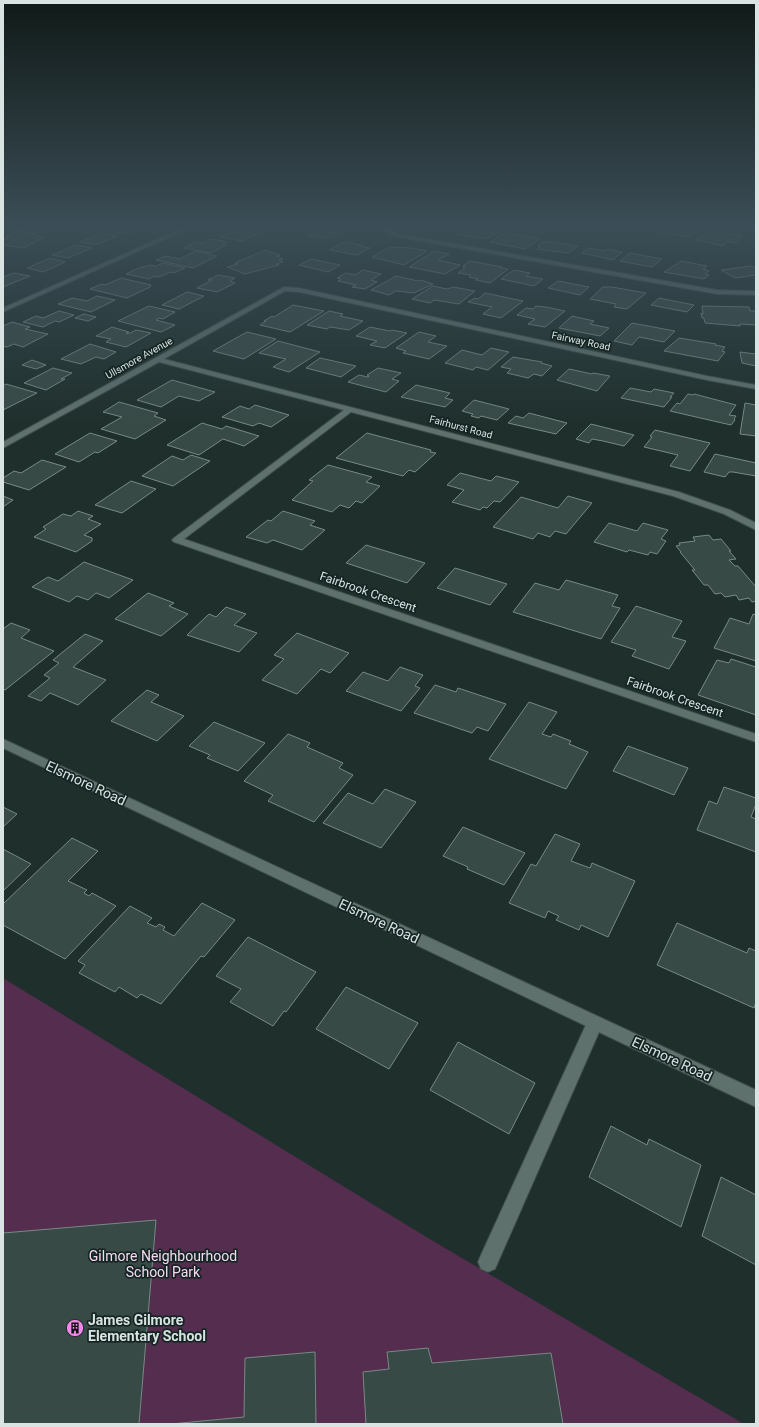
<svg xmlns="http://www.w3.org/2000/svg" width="759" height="1427" viewBox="0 0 759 1427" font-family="Roboto,sans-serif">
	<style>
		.green { fill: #542d4f }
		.building { fill: #384a46; stroke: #778a86 }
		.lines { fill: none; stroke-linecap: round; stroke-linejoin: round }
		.lane-casing { stroke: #3e4c4a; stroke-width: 2 }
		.street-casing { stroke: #3e4c4a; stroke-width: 2 }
		.lane { fill: #5e716d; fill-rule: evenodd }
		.street { fill: #5e716d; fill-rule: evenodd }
		.labels { text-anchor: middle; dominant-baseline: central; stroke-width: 3.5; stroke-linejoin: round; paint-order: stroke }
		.far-street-label { font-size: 10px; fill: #d9e4e2; stroke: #142523 }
		.street-label { font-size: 12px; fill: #d9e4e2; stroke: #142523 }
		.near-street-label { font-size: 14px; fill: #d9e4e2; stroke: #142523 }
		.near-park-label { font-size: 14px; fill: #f8d9f3; stroke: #142523 }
		.near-poi-label { font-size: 14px; font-weight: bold; fill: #d9e4e2; stroke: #142523; text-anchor: start }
	</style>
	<rect width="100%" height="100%" fill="#1e2f2c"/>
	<path class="green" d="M 3,978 L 428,1238 L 744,1424 L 3,1424 Z"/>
	<g class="building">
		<path d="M 33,225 L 56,225 L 34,234 L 19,231 Z"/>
		<path d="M 116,225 L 145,225 L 125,234 L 105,230 Z"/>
		<path d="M 230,225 L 236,225 L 264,230 L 242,241 L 220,237 L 234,231 L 223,229 Z"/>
		<path d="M 246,225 L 272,225 L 265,229 Z"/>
		<path d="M 428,225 L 454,225 L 445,231 L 425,227 Z"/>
		<path d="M 665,226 L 684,228 L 686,227 L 700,229 L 690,237 L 658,232 Z"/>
		<path d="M 317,227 L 334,228 L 330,232 L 338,233 L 333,238 L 308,236 Z"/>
		<path d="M 467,228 L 486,231 L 489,229 L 499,231 L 486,239 L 457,234 Z"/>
		<path d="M 708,230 L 742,236 L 736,243 L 727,241 L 723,246 L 696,240 Z"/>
		<path d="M 19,231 L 44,237 L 24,248 L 3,245 L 3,239 L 9,237 L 6,236 Z"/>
		<path d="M 101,233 L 117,236 L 96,245 L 80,242 Z"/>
		<path d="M 505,233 L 540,239 L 525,249 L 490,242 Z"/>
		<path d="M 211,239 L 228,242 L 223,245 L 226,245 L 211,253 L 184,248 L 195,242 L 203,243 Z"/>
		<path d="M 545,241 L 578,246 L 569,253 L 537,249 L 540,246 L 538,246 Z"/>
		<path d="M 344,242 L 361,245 L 359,246 L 370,248 L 357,255 L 329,250 Z"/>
		<path d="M 76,245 L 92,248 L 68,258 L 52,255 Z"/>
		<path d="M 390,247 L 412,248 L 427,251 L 404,265 L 372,257 Z"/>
		<path d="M 588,248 L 605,251 L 607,249 L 622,252 L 613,260 L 582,253 Z"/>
		<path d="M 265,250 L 280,255 L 277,256 L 283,259 L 279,260 L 283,262 L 276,264 L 279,265 L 245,274 L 227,267 L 238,264 L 235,263 Z"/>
		<path d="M 195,251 L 217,256 L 193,268 L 156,260 L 165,256 L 180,259 Z"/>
		<path d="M 434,251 L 449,254 L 438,260 L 460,265 L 445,274 L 409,267 Z"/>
		<path d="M 630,253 L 662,259 L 652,267 L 620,261 Z"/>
		<path d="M 50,258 L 65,262 L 43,272 L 27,268 Z"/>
		<path d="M 311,259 L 340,265 L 328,272 L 299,265 Z"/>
		<path d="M 470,261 L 502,267 L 501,268 L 508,269 L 490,283 L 476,280 L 478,279 L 469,277 L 471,275 L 458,273 L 465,268 L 463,268 L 465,266 L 463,266 Z"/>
		<path d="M 681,261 L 707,266 L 703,269 L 709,271 L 705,274 L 709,275 L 704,279 L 664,272 Z"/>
		<path d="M 163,263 L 185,268 L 174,273 L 170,272 L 159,277 L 154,276 L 149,279 L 126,274 L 141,267 L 144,267 L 149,265 L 156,266 Z"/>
		<path d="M 751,266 L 756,268 L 756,275 L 735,278 L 721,270 Z"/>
		<path d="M 363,270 L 381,274 L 371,280 L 377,282 L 365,289 L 352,287 L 356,285 L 338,281 L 341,279 L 337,278 L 346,273 L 355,275 Z"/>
		<path d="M 514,270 L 530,273 L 526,276 L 543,279 L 534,286 L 501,279 Z"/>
		<path d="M 14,273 L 30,276 L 3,287 L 3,277 Z"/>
		<path d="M 218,275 L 235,278 L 230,281 L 235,283 L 217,292 L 197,288 L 212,280 L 208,280 Z"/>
		<path d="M 396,276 L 418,281 L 421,280 L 433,284 L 414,293 L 396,291 L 389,295 L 371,290 Z"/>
		<path d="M 121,278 L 151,285 L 150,287 L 127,298 L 90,289 L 101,284 L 105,285 Z"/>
		<path d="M 558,281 L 589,287 L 580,295 L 548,288 Z"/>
		<path d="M 433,286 L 447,289 L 453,287 L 475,291 L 459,304 L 434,300 L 430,303 L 412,299 Z"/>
		<path d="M 603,287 L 612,287 L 646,293 L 627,309 L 614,307 L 616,304 L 590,299 Z"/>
		<path d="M 187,292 L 204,296 L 179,309 L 162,305 Z"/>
		<path d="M 485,293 L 523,301 L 501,318 L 483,314 L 492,307 L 468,302 L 475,298 L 478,299 Z"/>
		<path d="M 97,296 L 115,300 L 91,312 L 58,304 L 72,298 L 87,301 Z"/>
		<path d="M 659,298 L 694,305 L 687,312 L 651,305 Z"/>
		<path d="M 293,305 L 324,311 L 290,332 L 260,325 L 266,321 L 264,321 L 272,316 L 274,317 Z"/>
		<path d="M 149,306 L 175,312 L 163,319 L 159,318 L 156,320 L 175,325 L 161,332 L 118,321 Z"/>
		<path d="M 536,306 L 546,307 L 565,311 L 545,327 L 528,324 L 535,319 L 517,315 L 526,308 L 533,309 Z"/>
		<path d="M 702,306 L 749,307 L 750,311 L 756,311 L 756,325 L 740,324 L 740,326 L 705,323 L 704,318 L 702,318 L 701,313 L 703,314 Z"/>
		<path d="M 59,311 L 74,315 L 59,322 L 55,321 L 43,327 L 23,322 L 36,316 L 43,318 Z"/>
		<path d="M 329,311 L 343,314 L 340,316 L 363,321 L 349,330 L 337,328 L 330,327 L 327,329 L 307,325 Z"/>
		<path d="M 84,314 L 96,317 L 88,321 L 75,318 Z"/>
		<path d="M 572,316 L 594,321 L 590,324 L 609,328 L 600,336 L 559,328 Z"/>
		<path d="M 12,322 L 30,327 L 25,329 L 48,334 L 23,347 L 14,344 L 7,347 L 3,346 L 3,326 Z"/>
		<path d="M 632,323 L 675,331 L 664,342 L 639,337 L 632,345 L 614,341 Z"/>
		<path d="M 112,327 L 129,332 L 126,333 L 128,334 L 136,330 L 151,333 L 126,347 L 106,342 L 111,339 L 96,336 Z"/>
		<path d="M 370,327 L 390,331 L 392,330 L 407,333 L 385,348 L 370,345 L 377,341 L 356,336 Z"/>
		<path d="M 247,332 L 276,339 L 244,359 L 213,351 Z"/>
		<path d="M 419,332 L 436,336 L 428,342 L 447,346 L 429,359 L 403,353 L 406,351 L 396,348 Z"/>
		<path d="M 679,338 L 716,344 L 715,345 L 725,347 L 722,351 L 725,352 L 718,361 L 664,351 Z"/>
		<path d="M 278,341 L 320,352 L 289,372 L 273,367 L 286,359 L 259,353 Z"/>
		<path d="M 90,344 L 116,352 L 104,359 L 96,357 L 81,364 L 61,359 Z"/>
		<path d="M 491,348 L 509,352 L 488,370 L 476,367 L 473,370 L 445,363 L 462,350 L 482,355 Z"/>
		<path d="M 740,352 L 756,354 L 756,366 L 742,363 Z"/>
		<path d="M 513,357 L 542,362 L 541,363 L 552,366 L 542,376 L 534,374 L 528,378 L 507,373 L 511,369 L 501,367 Z"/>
		<path d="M 320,358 L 356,366 L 341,377 L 306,368 Z"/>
		<path d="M 32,360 L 46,365 L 36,369 L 22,365 Z"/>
		<path d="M 53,368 L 72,373 L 61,379 L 65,379 L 46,390 L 24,383 Z"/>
		<path d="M 378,368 L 401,373 L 392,379 L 399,381 L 386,392 L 348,382 L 359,375 L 368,377 L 369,376 L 367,375 Z"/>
		<path d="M 569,369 L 592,374 L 593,373 L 610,376 L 597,391 L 557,380 Z"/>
		<path d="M 172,380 L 215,392 L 199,401 L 179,396 L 161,407 L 137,400 Z"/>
		<path d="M 6,384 L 37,393 L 3,410 L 3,386 Z"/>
		<path d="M 416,385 L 450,393 L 445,398 L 453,400 L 445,407 L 401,397 Z"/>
		<path d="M 630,388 L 651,392 L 654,389 L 674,393 L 670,397 L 672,397 L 664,407 L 621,398 Z"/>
		<path d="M 688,394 L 693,395 L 694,394 L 736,405 L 729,415 L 736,416 L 734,419 L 735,420 L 731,425 L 670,411 L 677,403 L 680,404 Z"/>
		<path d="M 474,400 L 509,409 L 497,420 L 481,416 L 479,418 L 471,416 L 473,414 L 462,411 Z"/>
		<path d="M 119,402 L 158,413 L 154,416 L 166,420 L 135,439 L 101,429 L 122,417 L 103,412 Z"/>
		<path d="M 745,403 L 756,405 L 756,436 L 740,434 Z"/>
		<path d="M 255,405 L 289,415 L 271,427 L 259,423 L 253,426 L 222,417 L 240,406 L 249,409 Z"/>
		<path d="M 529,413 L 567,423 L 556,434 L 508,423 L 516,416 L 523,418 Z"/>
		<path d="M 202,423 L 222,429 L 226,426 L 259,436 L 244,446 L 223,439 L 199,455 L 167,445 Z"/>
		<path d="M 591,424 L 634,435 L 624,446 L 603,441 L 592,439 L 589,443 L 576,439 Z"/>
		<path d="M 655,430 L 710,443 L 690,471 L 670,466 L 678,455 L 644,447 L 652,437 L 650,436 Z"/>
		<path d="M 90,433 L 117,441 L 98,453 L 95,452 L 79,462 L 55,454 Z"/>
		<path d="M 367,433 L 431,450 L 430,452 L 436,453 L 415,472 L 409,470 L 403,476 L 336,458 Z"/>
		<path d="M 715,454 L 756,463 L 756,476 L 733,472 L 729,472 L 725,477 L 704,472 Z"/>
		<path d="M 191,455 L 210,461 L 173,486 L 142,476 L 172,456 L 183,460 Z"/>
		<path d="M 42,460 L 66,467 L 29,490 L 3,482 L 3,478 L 14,471 L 21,473 Z"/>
		<path d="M 328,465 L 372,477 L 366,482 L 380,486 L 362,503 L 356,501 L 349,508 L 340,505 L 332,512 L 292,500 L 313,481 L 309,480 Z"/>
		<path d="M 460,473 L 491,481 L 496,476 L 519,482 L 500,502 L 494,501 L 487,508 L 483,507 L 480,510 L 452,502 L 464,490 L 447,485 Z"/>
		<path d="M 131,481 L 156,489 L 122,513 L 95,505 Z"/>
		<path d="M 3,496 L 13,500 L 3,507 Z"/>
		<path d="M 568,496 L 592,503 L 566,534 L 555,531 L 550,537 L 538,533 L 533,539 L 493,527 L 521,497 L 558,508 Z"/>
		<path d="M 78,511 L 93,516 L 88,519 L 101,524 L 84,535 L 92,538 L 92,541 L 76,552 L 34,537 L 46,529 L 43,527 L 63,514 L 71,516 Z"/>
		<path d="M 283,511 L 315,521 L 310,525 L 325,530 L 302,550 L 273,540 L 267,543 L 246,537 L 268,520 L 271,521 Z"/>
		<path d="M 609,523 L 637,531 L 643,523 L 668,530 L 661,539 L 666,541 L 657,554 L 650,552 L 648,555 L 629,550 L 627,552 L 594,542 Z"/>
		<path d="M 709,535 L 713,540 L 721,539 L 731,551 L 729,551 L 736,559 L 729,560 L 735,566 L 738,566 L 756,587 L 756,601 L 752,602 L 749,598 L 739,600 L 736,595 L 725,597 L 721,593 L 715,594 L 708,585 L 704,585 L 692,570 L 695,570 L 680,552 L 681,552 L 676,546 L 680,545 L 679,543 L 695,541 L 693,537 Z"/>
		<path d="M 366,545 L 425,563 L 407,583 L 346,563 Z"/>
		<path d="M 84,562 L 133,580 L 109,598 L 96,593 L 88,600 L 77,596 L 69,602 L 32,587 L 48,577 L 58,581 Z"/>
		<path d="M 455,568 L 507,584 L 490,605 L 437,588 Z"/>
		<path d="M 566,580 L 618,595 L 612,606 L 620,608 L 601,639 L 513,612 L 535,583 L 559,590 Z"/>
		<path d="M 148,593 L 174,603 L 169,606 L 188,614 L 161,636 L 115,619 Z"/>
		<path d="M 636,606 L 682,621 L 672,637 L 686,641 L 669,669 L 632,656 L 636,650 L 611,642 Z"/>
		<path d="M 226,607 L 246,614 L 234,625 L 257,633 L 239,652 L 187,635 L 209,614 L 216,617 Z"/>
		<path d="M 753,614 L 756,615 L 756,661 L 714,648 L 730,618 L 749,624 Z"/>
		<path d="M 11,623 L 30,630 L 21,638 L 54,651 L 5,690 L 3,689 L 3,629 Z"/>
		<path d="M 297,633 L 349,653 L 330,673 L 321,669 L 297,694 L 262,680 L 284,659 L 274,655 Z"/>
		<path d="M 85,634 L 103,641 L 73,667 L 106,680 L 78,705 L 50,693 L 41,701 L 28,696 L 50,678 L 44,675 L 59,663 L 53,660 Z"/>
		<path d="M 731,659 L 756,667 L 756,715 L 698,695 L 717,660 L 729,663 Z"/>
		<path d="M 400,667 L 423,675 L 415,686 L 420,688 L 401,711 L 346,691 L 363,672 L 388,681 Z"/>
		<path d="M 435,685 L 456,692 L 458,688 L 506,704 L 488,731 L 477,727 L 472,733 L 414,713 Z"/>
		<path d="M 147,690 L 159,695 L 151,702 L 184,716 L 157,741 L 111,721 Z"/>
		<path d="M 529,702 L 557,712 L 542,734 L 551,737 L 553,734 L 571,741 L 569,744 L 588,752 L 566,789 L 489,759 Z"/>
		<path d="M 214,722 L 265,743 L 238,771 L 207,758 L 210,755 L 189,746 Z"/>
		<path d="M 288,734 L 310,743 L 307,747 L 343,763 L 339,768 L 353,775 L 314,822 L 268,801 L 273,795 L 244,781 Z"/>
		<path d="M 628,746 L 688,768 L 674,795 L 613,771 Z"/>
		<path d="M 724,787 L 756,798 L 756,804 L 751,817 L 756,819 L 756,852 L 697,830 L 709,801 L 717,804 Z"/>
		<path d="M 385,789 L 416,802 L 381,848 L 323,823 L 348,793 L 373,804 Z"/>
		<path d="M 3,807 L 17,814 L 3,827 Z"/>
		<path d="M 463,827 L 525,853 L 504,885 L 467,869 L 468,867 L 443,856 Z"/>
		<path d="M 555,834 L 580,844 L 571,861 L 590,868 L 592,863 L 635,881 L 608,937 L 581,925 L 579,930 L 556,920 L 559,916 L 548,911 L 545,918 L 509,903 L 531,864 L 536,866 Z"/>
		<path d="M 72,838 L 98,851 L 68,881 L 87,890 L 84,893 L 89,896 L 92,893 L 116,906 L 65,959 L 3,925 L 3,904 Z"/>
		<path d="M 3,849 L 31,864 L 3,891 Z"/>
		<path d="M 202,903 L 235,920 L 204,957 L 201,956 L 161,1004 L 141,994 L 137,998 L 119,987 L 115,992 L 79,973 L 85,965 L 78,961 L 130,906 L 152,918 L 147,923 L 156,927 L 159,924 L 165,927 L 163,930 L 174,936 Z"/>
		<path d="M 677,923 L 747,953 L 749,948 L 756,951 L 756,1002 L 754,1008 L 657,965 Z"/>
		<path d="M 248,937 L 316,972 L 286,1012 L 284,1011 L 273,1026 L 230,1002 L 241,989 L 216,976 Z"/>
		<path d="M 346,987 L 418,1023 L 389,1069 L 316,1029 Z"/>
		<path d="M 458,1042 L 535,1083 L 509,1134 L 430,1090 Z"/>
		<path d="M 611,1126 L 647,1145 L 649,1139 L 701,1165 L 681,1227 L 589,1177 Z"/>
		<path d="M 721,1177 L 756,1195 L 756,1265 L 702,1236 Z"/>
		<path d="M 156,1220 L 139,1424 L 3,1424 L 3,1233 Z"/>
		<path d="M 428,1348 L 432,1363 L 551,1353 L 563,1424 L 366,1424 L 363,1372 L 389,1369 L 387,1352 Z"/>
		<path d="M 315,1352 L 316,1424 L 171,1424 L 244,1417 L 245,1358 Z"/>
	</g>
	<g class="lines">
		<defs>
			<path id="lane" d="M 595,1016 L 601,1018 L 603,1023 L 495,1269 L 488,1272 L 481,1269 L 478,1262 L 481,1255 L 589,1018 Z"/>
			<g id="street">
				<path d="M 189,225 L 197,225 L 3,312 L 3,308 Z"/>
				<path d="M 389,225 L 396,225 L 390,230 L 399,234 L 717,290 L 756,291 L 756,295 L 717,294 L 398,237 L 384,231 L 384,229 Z"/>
				<path d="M 284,287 L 299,288 L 707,376 L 756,385 L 756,389 L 707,380 L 299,292 L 285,291 L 164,359 L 679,492 L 730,510 L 756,523 L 756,530 L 724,514 L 673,496 L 351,412 L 184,539 L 756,734 L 756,742 L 174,542 L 172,540 L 174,538 L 344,410 L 159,362 L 3,448 L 3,442 Z"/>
				<path d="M 3,739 L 756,1090 L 756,1107 L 3,748 Z"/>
			</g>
		</defs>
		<use href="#lane" class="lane-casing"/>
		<use href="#street" class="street-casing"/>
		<use href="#lane" class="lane"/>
		<use href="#street" class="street"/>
	</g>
	<linearGradient id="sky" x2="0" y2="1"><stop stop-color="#101a18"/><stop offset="0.53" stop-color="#3b4d56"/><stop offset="1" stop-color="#3b4d56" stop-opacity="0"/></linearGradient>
	<rect width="759" height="425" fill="url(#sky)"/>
	<defs>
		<symbol id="building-disc" viewBox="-11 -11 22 22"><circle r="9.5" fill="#f788eb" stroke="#142523"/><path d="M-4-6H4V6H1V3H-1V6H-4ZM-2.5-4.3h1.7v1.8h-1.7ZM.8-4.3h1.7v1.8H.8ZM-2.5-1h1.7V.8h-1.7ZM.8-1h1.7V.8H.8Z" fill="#111"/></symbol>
	</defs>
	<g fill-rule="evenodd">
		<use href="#building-disc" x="65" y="1318" width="20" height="20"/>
	</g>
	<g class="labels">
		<g class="far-street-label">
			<text transform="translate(581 341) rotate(12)">Fairway Road</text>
			<text transform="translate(139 358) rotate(-29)">Ullsmore Avenue</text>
			<text transform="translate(461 427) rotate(15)">Fairhurst Road</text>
		</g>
		<g class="street-label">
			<text transform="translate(368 592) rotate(19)">Fairbrook Crescent</text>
			<text transform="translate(675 697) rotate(19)">Fairbrook Crescent</text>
		</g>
		<g class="near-street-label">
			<text transform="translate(86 783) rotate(25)">Elsmore Road</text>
			<text transform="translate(379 921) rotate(25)">Elsmore Road</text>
			<text transform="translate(672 1059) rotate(25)">Elsmore Road</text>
		</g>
		<g class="near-park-label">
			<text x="163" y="1256">Gilmore Neighbourhood<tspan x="163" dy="16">School Park</tspan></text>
		</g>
		<g class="near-poi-label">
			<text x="88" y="1320">James Gilmore<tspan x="88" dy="16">Elementary School</tspan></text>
		</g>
	</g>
	<rect width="759" height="1427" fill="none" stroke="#d9e4e2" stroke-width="8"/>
</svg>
